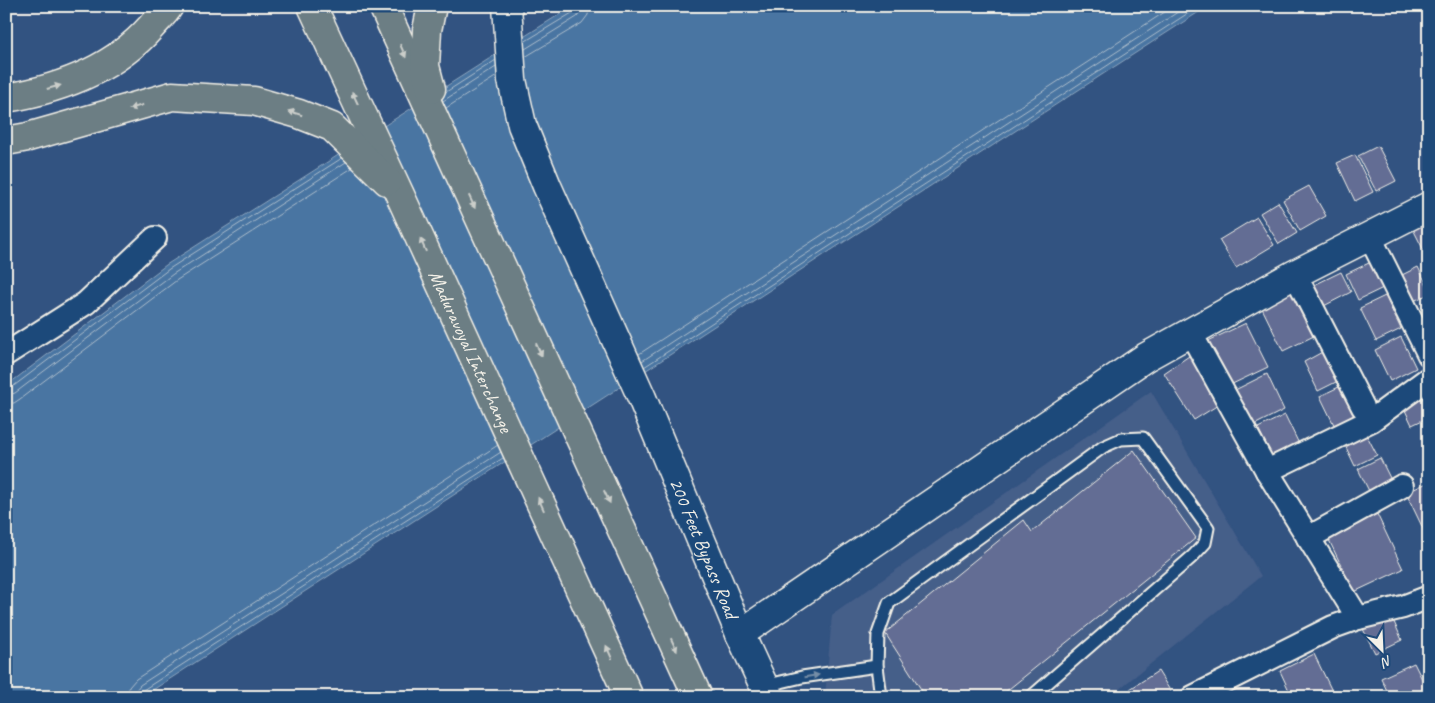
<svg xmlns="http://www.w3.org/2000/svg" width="1435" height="703" viewBox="0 0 1435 703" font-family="Caveat,sans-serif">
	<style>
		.built { fill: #455e89 }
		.water { fill: #4874a2; stroke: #8da6be }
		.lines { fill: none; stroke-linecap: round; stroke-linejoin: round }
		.shore { stroke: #afbfcc; stroke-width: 1 }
		.building { fill: #646d94; stroke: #f4f1e8 }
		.lane-casing { stroke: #f4f1e8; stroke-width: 15 }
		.street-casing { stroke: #f4f1e8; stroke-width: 26 }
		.secondary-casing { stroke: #f4f1e8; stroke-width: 31 }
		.highway-casing { stroke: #f4f1e8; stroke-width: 31 }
		.lane { stroke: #1f4a7a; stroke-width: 11 }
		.street { stroke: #1f4a7a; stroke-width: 22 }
		.secondary { stroke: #1f4a7a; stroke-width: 28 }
		.highway { stroke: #6c7e84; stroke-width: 28 }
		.oneway { fill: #cbceca }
		.oneway2 { fill: #748da6 }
		.labels { text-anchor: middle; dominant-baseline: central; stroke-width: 4.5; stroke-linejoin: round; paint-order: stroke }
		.street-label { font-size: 20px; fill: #f4f1e8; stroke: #1f4a7a }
	</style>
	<rect width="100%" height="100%" fill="#325381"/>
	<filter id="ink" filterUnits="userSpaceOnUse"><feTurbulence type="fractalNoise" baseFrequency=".02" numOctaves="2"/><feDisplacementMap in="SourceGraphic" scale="10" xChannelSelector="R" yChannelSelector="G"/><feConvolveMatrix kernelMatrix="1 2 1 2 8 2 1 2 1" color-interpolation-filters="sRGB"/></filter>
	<g filter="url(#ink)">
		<path class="built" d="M 1151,391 L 1261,576 L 1109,697 L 825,697 L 832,615 Z"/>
		<path class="water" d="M 573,6 L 1208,6 L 142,697 L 6,697 L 6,386 L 166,265 L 517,41 Z"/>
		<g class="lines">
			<g class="shore">
				<path d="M 524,42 L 572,13 L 575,6"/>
				<path d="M 525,49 L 577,17 L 581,12 L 581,6"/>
				<path d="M 525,57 L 582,23 L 588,15 L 589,6"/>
				<path d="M 446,92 L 496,60"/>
				<path d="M 443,101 L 496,67"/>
				<path d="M 446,108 L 497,76"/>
				<path d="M 639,354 L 1174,6"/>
				<path d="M 642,361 L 1187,6"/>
				<path d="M 644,367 L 1199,6"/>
				<path d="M 6,390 L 11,388 L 169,269 L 342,158"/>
				<path d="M 6,396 L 15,393 L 173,274 L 346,162"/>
				<path d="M 6,403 L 14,403 L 20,399 L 177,280 L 352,168"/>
				<path d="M 127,697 L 129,687 L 136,679 L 498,445"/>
				<path d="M 134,697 L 136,690 L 140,685 L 501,452"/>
				<path d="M 141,697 L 143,690 L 503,458"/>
			</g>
		</g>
		<g class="building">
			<path d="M 1378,146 L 1396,181 L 1376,191 L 1358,156 Z"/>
			<path d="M 1355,155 L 1373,192 L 1355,201 L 1337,163 Z"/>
			<path d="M 1309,186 L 1326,216 L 1300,231 L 1283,200 Z"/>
			<path d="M 1278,202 L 1297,233 L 1279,244 L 1260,213 Z"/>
			<path d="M 1257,217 L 1274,245 L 1236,268 L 1219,240 Z"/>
			<path d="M 1429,221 L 1429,256 L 1427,257 L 1413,229 Z"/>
			<path d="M 1371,262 L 1383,288 L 1358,300 L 1346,274 Z"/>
			<path d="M 1418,267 L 1429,289 L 1429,294 L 1409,303 L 1396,278 Z"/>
			<path d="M 1341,272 L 1351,292 L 1318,309 L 1308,288 Z"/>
			<path d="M 1294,284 L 1318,334 L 1283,351 L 1259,302 Z"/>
			<path d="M 1385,296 L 1401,329 L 1376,341 L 1360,308 Z"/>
			<path d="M 1246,323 L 1268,367 L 1226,387 L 1204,343 Z"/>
			<path d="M 1401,337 L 1416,368 L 1390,381 L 1375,350 Z"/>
			<path d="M 1326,350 L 1340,380 L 1318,391 L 1304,362 Z"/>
			<path d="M 1192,354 L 1223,402 L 1194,420 L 1164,373 Z"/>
			<path d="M 1267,374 L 1284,410 L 1252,426 L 1235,390 Z"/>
			<path d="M 1343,385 L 1360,422 L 1338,433 L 1320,396 Z"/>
			<path d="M 1429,396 L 1429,417 L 1412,425 L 1404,408 Z"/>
			<path d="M 1285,415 L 1302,450 L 1275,463 L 1258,428 Z"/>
			<path d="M 1363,428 L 1377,455 L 1355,466 L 1342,439 Z"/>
			<path d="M 1134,450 L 1196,538 L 999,697 L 926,697 L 885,633 L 1024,520 L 1032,532 Z"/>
			<path d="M 1380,458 L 1392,482 L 1370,493 L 1358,469 Z"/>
			<path d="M 1429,482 L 1429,541 L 1406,493 Z"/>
			<path d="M 1377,514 L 1403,569 L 1354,592 L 1328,538 Z"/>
			<path d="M 1390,613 L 1402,640 L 1375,653 L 1362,627 Z"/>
			<path d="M 1314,654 L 1332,691 L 1319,697 L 1292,697 L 1280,671 Z"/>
			<path d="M 1414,663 L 1429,693 L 1429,697 L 1390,697 L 1381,678 Z"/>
			<path d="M 1158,671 L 1174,697 L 1135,697 L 1130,689 Z"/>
			<path d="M 1277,689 L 1281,697 L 1261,697 Z"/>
		</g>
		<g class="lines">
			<defs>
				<g id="lane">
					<path d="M 764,686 L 802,677 L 877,666"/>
					<path d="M 881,697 L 877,666 L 878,634 L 889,603 L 1103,447 L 1121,439 L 1143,438 L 1208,528 L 1205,543 L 1193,556 L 1031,697"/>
				</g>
				<g id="street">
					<path d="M 1370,237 L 1429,355"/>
					<path d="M 1295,274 L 1363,407"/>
					<path d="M 1190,332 L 1267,471 L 1358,618"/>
					<path d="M 6,354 L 86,303 L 155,238"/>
					<path d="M 1267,471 L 1372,420 L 1429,378"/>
					<path d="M 1308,538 L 1402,486"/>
					<path d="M 1193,697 L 1333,627 L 1358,618 L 1403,607 L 1429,597"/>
				</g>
				<g id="secondary">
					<path id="s1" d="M 507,6 L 512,80 L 522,125 L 547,186 L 642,398 L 740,634 L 769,697"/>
					<path d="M 740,634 L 1146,357 L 1295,274 L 1429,206"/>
				</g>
				<g id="highway">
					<path id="s2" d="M 312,6 L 400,195 L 629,697"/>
					<path d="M 383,6 L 698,697"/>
					<path d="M 431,89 L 425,66 L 427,30 L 432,6"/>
					<path d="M 6,98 C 61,89 114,69 151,27 C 157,20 164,14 169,6"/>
					<path d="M 6,141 L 28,137 L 172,96 L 254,101 L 299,114 L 332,127 L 387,181"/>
				</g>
			</defs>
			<use href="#lane" class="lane-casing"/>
			<use href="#street" class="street-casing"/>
			<use href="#secondary" class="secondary-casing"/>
			<use href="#highway" class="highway-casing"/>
			<use href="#lane" class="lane"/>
			<use href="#street" class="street"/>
			<use href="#secondary" class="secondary"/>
			<use href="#highway" class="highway"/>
		</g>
		<defs><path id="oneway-solid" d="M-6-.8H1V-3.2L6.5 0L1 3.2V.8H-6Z" transform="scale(1.25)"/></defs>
		<g class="oneway">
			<use href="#oneway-solid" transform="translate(403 51) rotate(66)"/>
			<use href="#oneway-solid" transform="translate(54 87) rotate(-15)"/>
			<use href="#oneway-solid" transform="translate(355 98) rotate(-115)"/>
			<use href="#oneway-solid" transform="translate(136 107) rotate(163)"/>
			<use href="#oneway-solid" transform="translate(295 113) rotate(-163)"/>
			<use href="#oneway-solid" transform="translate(472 202) rotate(65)"/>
			<use href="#oneway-solid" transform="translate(423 245) rotate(-114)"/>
			<use href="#oneway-solid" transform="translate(539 350) rotate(65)"/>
			<use href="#oneway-solid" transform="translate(607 497) rotate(65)"/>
			<use href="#oneway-solid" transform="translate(541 504) rotate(-114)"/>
			<use href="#oneway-solid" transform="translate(674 645) rotate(65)"/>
			<use href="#oneway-solid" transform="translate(609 652) rotate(-114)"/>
		</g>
		<use class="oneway2" href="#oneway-solid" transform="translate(812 676) rotate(-9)"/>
	</g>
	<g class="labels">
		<g class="street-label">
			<text stroke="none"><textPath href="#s2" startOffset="380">Maduravoyal Interchange</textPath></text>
			<text stroke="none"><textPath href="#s1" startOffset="581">200 Feet Bypass Road</textPath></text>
		</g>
	</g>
	<rect width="1435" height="703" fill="none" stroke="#1f4a7a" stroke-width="25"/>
	<rect x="12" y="12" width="1410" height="678" fill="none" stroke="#f4f1e8" stroke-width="2" filter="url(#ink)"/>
	<g transform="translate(1382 650) rotate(156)" stroke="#1f4a7a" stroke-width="4" paint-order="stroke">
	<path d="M0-4L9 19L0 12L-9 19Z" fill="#f4f1e8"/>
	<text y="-8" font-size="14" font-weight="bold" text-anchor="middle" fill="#f4f1e8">N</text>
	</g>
</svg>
